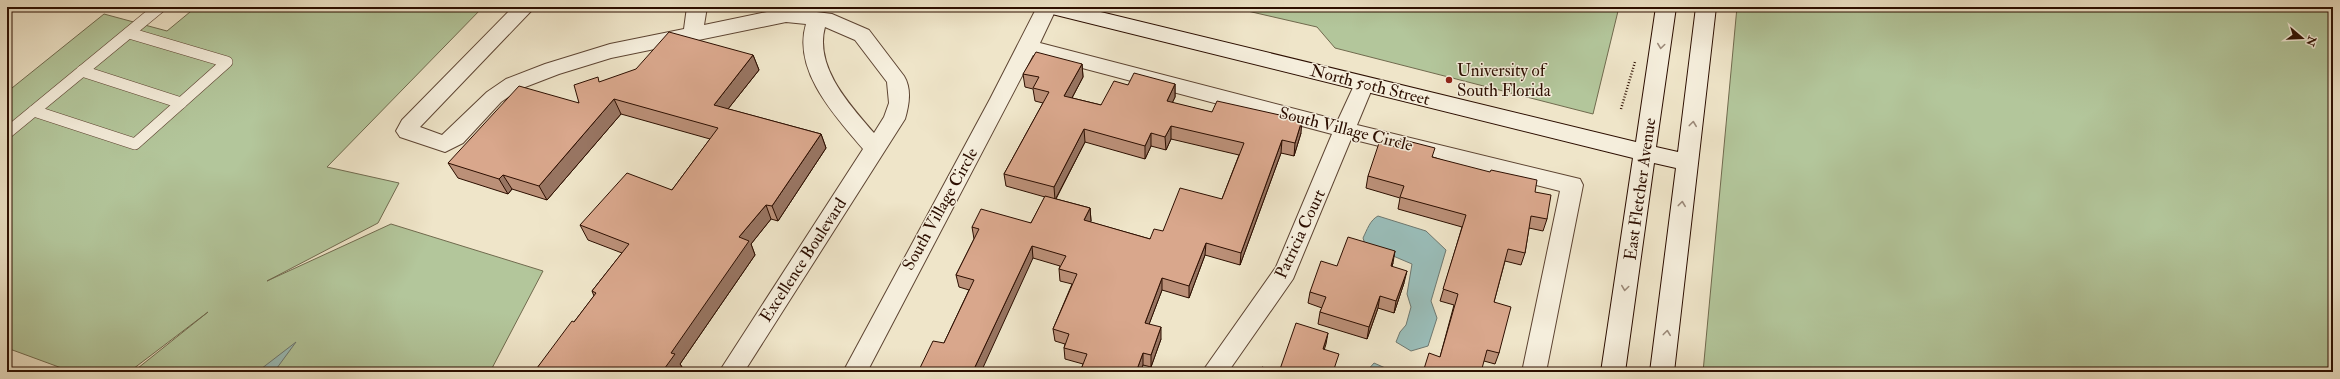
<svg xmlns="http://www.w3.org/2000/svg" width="2340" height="379" viewBox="0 0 2340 379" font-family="'IM FELL Double Pica',serif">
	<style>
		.green { fill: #b3c69b; stroke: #706a4e }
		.water { fill: #9abeba; stroke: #6e7870 }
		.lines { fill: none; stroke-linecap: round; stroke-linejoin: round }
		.lane-casing { stroke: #5d4432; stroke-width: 12 }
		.street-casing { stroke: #5d4432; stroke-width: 2 }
		.secondary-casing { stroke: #2c0e00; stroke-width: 2 }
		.path { stroke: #2c0e00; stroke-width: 2.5; stroke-dasharray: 1 2; stroke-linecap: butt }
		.lane { stroke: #f5eedc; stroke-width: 11 }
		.street { fill: #f5eedc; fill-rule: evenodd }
		.secondary { fill: #f5eedc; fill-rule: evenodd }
		.wall { fill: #bb9078; stroke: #2c0e00; fill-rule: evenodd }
		.shaded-wall { fill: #987562; stroke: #2c0e00 }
		.building { fill: #d9a78c; stroke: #2c0e00 }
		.oneway { stroke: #9b8979 }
		.poi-dot { fill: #8f2418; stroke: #f5eedc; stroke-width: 1.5 }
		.labels { text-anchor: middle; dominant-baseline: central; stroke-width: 3; stroke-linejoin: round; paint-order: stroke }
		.poi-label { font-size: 17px; fill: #2c0e00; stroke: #f5eedc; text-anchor: start }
		.street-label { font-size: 17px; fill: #2c0e00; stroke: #f5eedc }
	</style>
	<rect width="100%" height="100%" fill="#efe5c9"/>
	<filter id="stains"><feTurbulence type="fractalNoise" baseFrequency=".005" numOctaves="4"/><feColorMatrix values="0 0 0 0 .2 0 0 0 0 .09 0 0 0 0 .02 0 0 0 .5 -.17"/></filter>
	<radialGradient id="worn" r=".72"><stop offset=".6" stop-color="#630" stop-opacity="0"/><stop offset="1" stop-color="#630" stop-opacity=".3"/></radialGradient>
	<g class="green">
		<path d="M 196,7 L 483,7 L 327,167 L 399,183 L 378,223 L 267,281 L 391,224 L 543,271 L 490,372 L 133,372 L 208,312 L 129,372 L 65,372 L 67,370 L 7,348 L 7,92 L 104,14 L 167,31 Z"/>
		<path d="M 1230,7 L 1619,7 L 1593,114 L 1335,48 L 1317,27 Z"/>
		<path d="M 1737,7 L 2333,7 L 2333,372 L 1703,372 Z"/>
	</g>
	<g class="water">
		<path d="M 1378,216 L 1426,231 L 1446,250 L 1431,301 L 1437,318 L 1428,346 L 1411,351 L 1396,342 L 1400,332 L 1406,325 L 1411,307 L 1407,294 L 1412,264 L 1365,244 L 1363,238 C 1367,230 1370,220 1378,216 Z"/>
		<path d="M 296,342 L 274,372 L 257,372 Z"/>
		<path d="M 1374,363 L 1392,371 L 1396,368 L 1411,371 L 1411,372 L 1366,372 Z"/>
	</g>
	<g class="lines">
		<defs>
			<g id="lane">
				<path d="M 82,71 L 181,103"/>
				<path d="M 34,111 L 135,144 L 227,62 L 129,33"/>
				<path d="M 7,133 L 160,7"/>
			</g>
			<g id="street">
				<path d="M 513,7 L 535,7 L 420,127 L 442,135 L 487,92 L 506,79 L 545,64 L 610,44 L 684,29 L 687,7 L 707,7 L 704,25 L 786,8 L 832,14 L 869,30 L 904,76 C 912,89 909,105 905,119 L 744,372 L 719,372 L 863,149 C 836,117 792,71 806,24 L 786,22 L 611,58 L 559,74 L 520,89 L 501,102 L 463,143 L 445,152 L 400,137 L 396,131 L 402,120 ZM 825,27 L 855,40 L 887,82 L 889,103 L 884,117 L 874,133 C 850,105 814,67 825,27 Z"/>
				<path d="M 1037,7 L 1057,7 L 1040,43 L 1338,120 L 1357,79 L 1364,77 L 1371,79 L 1374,84 L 1357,125 L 1580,179 L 1583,185 L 1546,372 L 1522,372 L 1560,191 L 1351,139 L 1293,279 L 1228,372 L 1202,372 L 1276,267 L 1332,134 L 1033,55 L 867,372 L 843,372 L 990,99 Z"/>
			</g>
			<path id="secondary" d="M 1042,7 L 1080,7 L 1636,142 L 1656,7 L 1676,7 L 1656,147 L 1678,152 L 1696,7 L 1716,7 L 1674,372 L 1650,372 L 1676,168 L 1654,163 L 1625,372 L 1601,372 L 1633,158 L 1052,14 L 1045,12 Z"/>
		</defs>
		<use href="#lane" class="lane-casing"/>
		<use href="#street" class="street-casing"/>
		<use href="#secondary" class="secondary-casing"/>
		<path class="path" d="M 1621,109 L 1635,62"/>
		<use href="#lane" class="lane"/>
		<use href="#street" class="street"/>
		<use href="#secondary" class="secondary"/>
	</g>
	<g class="wall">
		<path d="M 753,55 L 759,70 L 728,109 L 821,134 L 826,148 L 778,221 L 771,219 L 751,244 L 755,255 L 680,364 L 682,367 L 679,372 L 534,372 L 574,322 L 594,296 L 592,291 L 622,253 L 588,240 L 580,225 L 672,190 L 710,139 L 621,114 L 547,200 L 512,189 L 508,194 L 458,178 L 448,163 L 579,103 L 600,82 Z"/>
		<path d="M 1082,64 L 1083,77 L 1072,98 L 1101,105 L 1128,85 L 1175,84 L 1175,97 L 1172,103 L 1301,133 L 1294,156 L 1281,153 L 1240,265 L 1205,255 L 1189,298 L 1162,290 L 1149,324 L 1161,339 L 1151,367 L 1143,365 L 1140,372 L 1080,372 L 1083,364 L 1065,359 L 1064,348 L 1065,344 L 1055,341 L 1053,329 L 1072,284 L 1060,281 L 1059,269 L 1060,266 L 1033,258 L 944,343 L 969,290 L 959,287 L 956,275 L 974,239 L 972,227 L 1031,223 L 1045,197 L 1006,186 L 1004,174 L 1043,103 L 1035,101 L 1033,89 L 1025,87 L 1023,74 ZM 1171,139 L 1239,155 L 1222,199 L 1150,239 L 1090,222 L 1091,221 L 1090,208 L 1056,199 L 1085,142 L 1145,159 L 1151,146 L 1166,150 Z"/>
		<path d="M 1433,157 L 1535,192 L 1547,219 L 1543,231 L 1529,228 L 1525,253 L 1521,265 L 1505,261 L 1494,302 L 1499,353 L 1495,364 L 1484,361 L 1440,357 L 1454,305 L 1440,301 L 1462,227 L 1398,209 L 1400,198 L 1366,188 L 1368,176 Z"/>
		<path d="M 1393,263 L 1392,266 L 1404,283 L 1394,313 L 1378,308 L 1367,339 L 1318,324 L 1320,312 L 1322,308 L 1308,303 L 1310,292 L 1337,266 Z"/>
	</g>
	<g class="shaded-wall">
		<path d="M 753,55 L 759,70 L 720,119 L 714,105 Z"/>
		<path d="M 1082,64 L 1083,77 L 1066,109 L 1064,96 Z"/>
		<path d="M 1175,84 L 1175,97 L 1167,114 L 1167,101 Z"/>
		<path d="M 614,99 L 621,114 L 547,200 L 539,186 Z"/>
		<path d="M 1302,120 L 1301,133 L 1294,156 L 1295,143 Z"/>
		<path d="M 1171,126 L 1171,139 L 1166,150 L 1165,137 Z"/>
		<path d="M 1084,129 L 1085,142 L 1055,200 L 1054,187 Z"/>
		<path d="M 1151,133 L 1151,146 L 1145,159 L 1145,146 Z"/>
		<path d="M 821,134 L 826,148 L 778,221 L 772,206 Z"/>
		<path d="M 1282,140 L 1281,153 L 1240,265 L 1241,253 Z"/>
		<path d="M 503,175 L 512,189 L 508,194 L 499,179 Z"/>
		<path d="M 766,205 L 771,219 L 751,244 L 755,255 L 680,364 L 682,367 L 679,372 L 662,372 L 671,353 L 739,237 Z"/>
		<path d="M 1090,208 L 1091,221 L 1085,232 L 1084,220 Z"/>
		<path d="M 1206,243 L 1205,255 L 1189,298 L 1189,286 Z"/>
		<path d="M 1032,246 L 1033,258 L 981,372 L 974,372 L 974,369 Z"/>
		<path d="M 1395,251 L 1393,263 L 1388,278 L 1391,266 Z"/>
		<path d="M 1407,271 L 1404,283 L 1394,313 L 1396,301 Z"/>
		<path d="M 1162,278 L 1162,290 L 1145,335 L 1145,323 Z"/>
		<path d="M 1380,296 L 1378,308 L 1367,339 L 1369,327 Z"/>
		<path d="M 1161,327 L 1161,339 L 1151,367 L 1151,355 Z"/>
		<path d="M 1328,333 L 1326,344 L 1321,360 L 1323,349 Z"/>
		<path d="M 1143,353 L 1143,365 L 1140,372 L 1136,372 Z"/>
	</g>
	<g class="building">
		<path d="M 669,32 L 753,55 L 714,105 L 821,134 L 772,206 L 766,205 L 739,237 L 749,241 L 671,353 L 675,354 L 662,372 L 534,372 L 572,321 L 574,322 L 596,293 L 592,291 L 629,244 L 580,225 L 627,173 L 672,190 L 718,128 L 614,99 L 539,186 L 503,175 L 499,179 L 448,163 L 519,86 L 579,103 L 574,85 L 598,77 L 599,82 L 636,69 Z"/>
		<path d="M 1036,52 L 1082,64 L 1064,96 L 1101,105 L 1114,81 L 1128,85 L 1134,73 L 1175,84 L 1167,101 L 1212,112 L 1217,101 L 1302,120 L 1295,143 L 1282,140 L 1241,253 L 1206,243 L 1189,286 L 1162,278 L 1145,323 L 1161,327 L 1151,355 L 1143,353 L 1136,372 L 1080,372 L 1087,354 L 1064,348 L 1069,334 L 1053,329 L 1077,274 L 1059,269 L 1066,256 L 1032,246 L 974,369 L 979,372 L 918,372 L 933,341 L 944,343 L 974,280 L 956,275 L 979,229 L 972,227 L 981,209 L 1031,223 L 1045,196 L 1090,208 L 1084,220 L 1150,239 L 1154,229 L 1163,231 L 1180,188 L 1222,199 L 1244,143 L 1171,126 L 1165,137 L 1151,133 L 1145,146 L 1084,129 L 1054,187 L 1004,174 L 1049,92 L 1033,88 L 1039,77 L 1023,74 Z"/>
		<path d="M 1400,139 L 1435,148 L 1432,157 L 1490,172 L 1491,170 L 1537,180 L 1535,192 L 1551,195 L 1547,219 L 1531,216 L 1525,253 L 1508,249 L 1494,302 L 1511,307 L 1499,353 L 1487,350 L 1481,372 L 1423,372 L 1429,353 L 1440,357 L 1458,294 L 1443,289 L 1466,215 L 1400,197 L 1404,186 L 1368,176 L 1379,143 L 1397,147 Z"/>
		<path d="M 1348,237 L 1395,251 L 1391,266 L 1407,271 L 1396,301 L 1380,296 L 1369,327 L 1320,312 L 1326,297 L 1310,292 L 1321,261 L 1337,266 Z"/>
		<path d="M 1296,323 L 1328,333 L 1323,349 L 1339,354 L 1333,372 L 1279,372 Z"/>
		<path d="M 1262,367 L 1278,372 L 1261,372 Z"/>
	</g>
	<defs><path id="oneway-chevron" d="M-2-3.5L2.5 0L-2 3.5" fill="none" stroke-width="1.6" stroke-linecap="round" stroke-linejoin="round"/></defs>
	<g class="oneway">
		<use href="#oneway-chevron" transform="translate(1661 46) rotate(98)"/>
		<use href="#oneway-chevron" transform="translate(1693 124) rotate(-83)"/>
		<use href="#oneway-chevron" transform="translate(1682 204) rotate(-83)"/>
		<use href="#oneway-chevron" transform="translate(1625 288) rotate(98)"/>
		<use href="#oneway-chevron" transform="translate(1667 333) rotate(-83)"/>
	</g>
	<circle class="poi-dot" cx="1449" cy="80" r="4"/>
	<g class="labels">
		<g class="poi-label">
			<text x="1457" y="70">University of<tspan x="1457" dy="20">South Florida</tspan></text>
		</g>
		<g class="street-label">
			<text transform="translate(1370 85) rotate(14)">North 50th Street</text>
			<text transform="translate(1346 129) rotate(14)">South Village Circle</text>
			<text transform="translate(1640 189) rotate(-82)">East Fletcher Avenue</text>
			<text transform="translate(940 209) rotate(-61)">South Village Circle</text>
			<text transform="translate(1300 234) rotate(-65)">Patricia Court</text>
			<text transform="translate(803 260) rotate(-57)">Excellence Boulevard</text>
		</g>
	</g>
	<rect width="2340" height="379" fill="none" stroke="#efe5c9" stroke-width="24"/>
	<rect x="8" y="8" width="2324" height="363" fill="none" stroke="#2c0e00" stroke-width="2"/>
	<rect x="12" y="12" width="2316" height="355" fill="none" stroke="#2c0e00"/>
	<g transform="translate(2302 38) rotate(109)" stroke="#f5eedc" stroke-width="3" paint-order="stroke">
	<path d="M0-3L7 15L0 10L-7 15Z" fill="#2c0e00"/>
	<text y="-6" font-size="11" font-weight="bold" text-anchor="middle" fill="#2c0e00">N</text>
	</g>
	<rect width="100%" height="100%" filter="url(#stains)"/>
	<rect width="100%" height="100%" fill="url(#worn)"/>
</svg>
